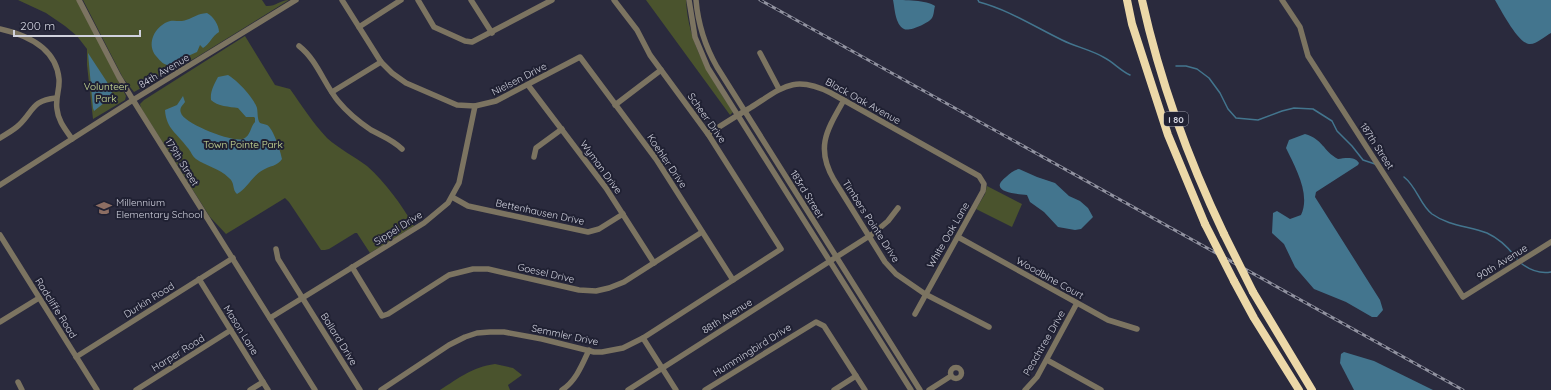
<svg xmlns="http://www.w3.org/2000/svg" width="1551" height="390" viewBox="0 0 1551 390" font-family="Quicksand,sans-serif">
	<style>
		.green { fill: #4a532d }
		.water { fill: #43758e }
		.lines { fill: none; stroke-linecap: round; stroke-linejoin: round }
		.stream { stroke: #43758e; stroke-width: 1.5 }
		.minor { stroke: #7c7461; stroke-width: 5.5 }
		.highway { stroke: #ecd8a8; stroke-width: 8 }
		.rail-casing { stroke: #9192a0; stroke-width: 3 }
		.rail { stroke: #202133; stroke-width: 1.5; stroke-dasharray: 4.5; stroke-linecap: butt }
		.highway-bridge { stroke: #ecd8a8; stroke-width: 8 }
		.labels { text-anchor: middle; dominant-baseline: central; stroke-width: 4; stroke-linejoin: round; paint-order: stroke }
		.shield { fill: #202133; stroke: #9c9dab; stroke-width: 1 }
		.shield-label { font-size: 9px; font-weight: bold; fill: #d1d2de }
		.street-label { font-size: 10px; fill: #d1d2de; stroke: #202133 }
		.park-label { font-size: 10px; fill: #cfe198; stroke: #202133 }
		.poi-label { font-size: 10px; fill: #d1d2de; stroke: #202133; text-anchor: start }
	</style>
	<rect width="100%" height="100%" fill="#2a2a3d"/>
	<g class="green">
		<path d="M 18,0 L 77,0 L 126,96 L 125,100 L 93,119 L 87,65 L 87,49 L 77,36 L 65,26 L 46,13 Z"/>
		<path d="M 83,0 L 262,0 L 266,6 C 275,7 280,0 289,0 L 197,57 L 134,92 L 123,78 Z"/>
		<path d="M 646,0 L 686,0 C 688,44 710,76 733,112 L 730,115 Z"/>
		<path d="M 245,36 L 275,85 L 290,89 C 302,106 313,123 327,138 C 339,149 354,156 367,166 C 386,183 401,204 414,226 L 370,253 L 357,233 L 355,233 L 329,249 L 325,250 L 321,250 L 289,202 L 285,198 L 226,234 L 210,217 L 141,108 L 140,104 L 144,100 Z"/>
		<path d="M 987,186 L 1022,204 L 1012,227 L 976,209 L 985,194 Z"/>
		<path d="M 495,364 L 513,368 L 522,375 L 508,385 L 510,390 L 440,390 C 459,378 472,367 495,364 Z"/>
	</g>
	<g class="water">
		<path d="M 893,0 C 904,0 927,0 935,6 C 934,9 934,15 932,18 C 929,23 909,32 904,29 C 895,24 895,9 893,0 Z"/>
		<path d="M 1495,0 L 1551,0 L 1551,33 C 1545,36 1536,45 1529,44 C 1518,43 1501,10 1495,0 Z"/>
		<path d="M 207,13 C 213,16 219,25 219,32 C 212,36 209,45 203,48 L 200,45 L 197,52 L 179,60 L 171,66 C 164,65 161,62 156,56 C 147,45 153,30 165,23 C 173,18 179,23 186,20 C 195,17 197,14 207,13 Z"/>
		<path d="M 88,53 L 107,82 L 112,93 L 109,99 L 94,111 L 93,108 Z"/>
		<path d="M 228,75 C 237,80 254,98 257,108 C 258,113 257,119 260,123 C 262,124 265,124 267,125 C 273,128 281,152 282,159 C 278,166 269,166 263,170 C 252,176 247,189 237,194 C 232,190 235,182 229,178 C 219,168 206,166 196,159 C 192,156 191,151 187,147 C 178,134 166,129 165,110 L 177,105 L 183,96 L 185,102 C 182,106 179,108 181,113 C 183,123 233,143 243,139 C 251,136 250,127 255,122 L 255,118 L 254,117 L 246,117 L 238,108 C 230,107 217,106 211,100 C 210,91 214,85 218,77 Z"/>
		<path d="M 1305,134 C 1323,139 1323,151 1338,159 C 1345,158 1355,156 1359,163 L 1358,165 L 1316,192 L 1315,197 L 1380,300 L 1383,310 L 1377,317 L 1372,317 L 1346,302 L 1314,289 L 1295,267 L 1284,244 L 1272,233 L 1273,213 L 1277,211 L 1290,219 L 1301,215 C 1311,194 1295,167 1286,148 L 1289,140 Z"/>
		<path d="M 1019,169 L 1037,177 L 1055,183 L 1069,196 L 1080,201 L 1088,208 L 1093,217 L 1081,229 L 1075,230 L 1058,227 L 1044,212 L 1030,202 L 1027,195 C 1016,194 987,192 1006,177 C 1010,173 1014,170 1019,169 Z"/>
		<path d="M 1344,352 L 1374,361 L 1433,390 L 1354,390 L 1340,363 L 1341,354 Z"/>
	</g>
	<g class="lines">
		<g class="stream">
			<path d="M 978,0 L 979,2 C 1009,10 1035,27 1062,40 C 1076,47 1092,50 1105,58 C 1113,62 1121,71 1130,75"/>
			<path d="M 1176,66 L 1186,66 L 1197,69 L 1209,78 L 1220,93 L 1228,109 L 1236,118 L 1258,120 L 1282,111 L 1294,108 L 1313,109 L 1332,121 L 1337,131 L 1352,146 L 1363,160 L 1375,164"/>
			<path d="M 1404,177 C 1417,187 1420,205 1432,214 C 1449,226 1468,226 1487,233 C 1500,239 1509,248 1517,259"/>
			<path d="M 1522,264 C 1530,270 1540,274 1551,272"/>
		</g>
		<g class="minor">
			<path d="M 79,0 L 119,77 L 133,100 L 315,390"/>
			<path d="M 342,0 L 381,62 L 392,73 L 406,83 L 457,105 L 475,106 L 496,101 L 580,57 L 656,159 L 733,280"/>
			<path d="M 418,0 L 434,27 L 465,41 L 472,42 L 552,0"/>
			<path d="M 471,0 L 492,33"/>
			<path d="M 689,0 L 695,37 L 708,68 L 911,390"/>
			<path d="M 696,0 C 698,24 705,46 717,67 L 920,390"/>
			<path d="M 1282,0 L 1300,27 L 1308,56 L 1463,297 L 1551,242"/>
			<path d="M 359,27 L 401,0"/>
			<path d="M 0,29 C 27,35 56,48 59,79 C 60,89 55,99 57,109 C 58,121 66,130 72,139"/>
			<path d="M 299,46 C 317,60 324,84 338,101 C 347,112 359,122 371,130 C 382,136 393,140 402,149"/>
			<path d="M 760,53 L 779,89"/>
			<path d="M 528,85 L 606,188 L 654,263"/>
			<path d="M 332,92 L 381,62"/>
			<path d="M 844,100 C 827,130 815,147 834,180 L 885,262 L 896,274 L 925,294 L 989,327"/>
			<path d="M 615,105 L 661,70"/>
			<path d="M 708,134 C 722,125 736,116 750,108 C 782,88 793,74 831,93 L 979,176 L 984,184 L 983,191 L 915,314"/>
			<path d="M 0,138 C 6,134 14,130 19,125 C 33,112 32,100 56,98"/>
			<path d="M 534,157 L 536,148 L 562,129"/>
			<path d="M 0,185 L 133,100 L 296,0"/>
			<path d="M 452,197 L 468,206 L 588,232 L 599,229 L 623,214"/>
			<path d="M 0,235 L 97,390"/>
			<path d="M 958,237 L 1108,320 L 1137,329"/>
			<path d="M 276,249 L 278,259 L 360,390"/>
			<path d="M 352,267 L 382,316 L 388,314 L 449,275 L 473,269 L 488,269 L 579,290 L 596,291 L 609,288 L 624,282 L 702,232"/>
			<path d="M 199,279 L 268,390"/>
			<path d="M 270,318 L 424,223 L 448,203 L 459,183 L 475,106"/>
			<path d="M 0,322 L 39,298"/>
			<path d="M 643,338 L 676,390"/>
			<path d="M 76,357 L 233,258"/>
			<path d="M 1047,360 L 1101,390"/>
			<circle cx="956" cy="373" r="5.5"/>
			<path d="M 18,382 L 22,390"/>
			<path d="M 136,390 L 231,330"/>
			<path d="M 250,390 L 263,382"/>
			<path d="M 381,390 L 449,345 L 465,337 L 477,333 L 490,332 L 504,332 L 542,339 L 594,352 L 602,352 L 623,348 L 643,338 L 781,249 L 708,134 L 650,55 L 637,30 L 614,0"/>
			<path d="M 562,390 C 576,381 582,365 589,350"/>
			<path d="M 628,390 L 874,233 L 888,221 L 898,208"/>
			<path d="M 705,390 L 816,322 L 824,326 L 865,390"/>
			<path d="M 834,390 L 856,376"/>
			<path d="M 929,390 L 951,376"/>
			<path d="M 1025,390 L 1037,377 L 1077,303"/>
		</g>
		<g class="highway">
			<path d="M 1127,0 L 1132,24 L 1168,135 L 1205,224"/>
			<path d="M 1142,0 C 1160,81 1188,159 1224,234"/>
			<path d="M 1234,281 L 1254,318 L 1299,390"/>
			<path d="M 1253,292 L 1312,390"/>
		</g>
		<defs>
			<path id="rail" d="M 760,0 L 1463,390"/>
		</defs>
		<use href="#rail" class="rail-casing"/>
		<use href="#rail" class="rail"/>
		<g class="highway-bridge">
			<path d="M 1205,224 L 1234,281"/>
			<path d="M 1224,234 L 1253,292"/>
		</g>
	</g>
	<defs>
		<symbol id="school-bare" viewBox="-9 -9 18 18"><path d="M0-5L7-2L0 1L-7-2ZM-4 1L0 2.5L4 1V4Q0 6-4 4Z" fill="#8d6e63" stroke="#202133" stroke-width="2.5" paint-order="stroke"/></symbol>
	</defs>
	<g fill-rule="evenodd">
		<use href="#school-bare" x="93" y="197" width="22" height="22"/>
	</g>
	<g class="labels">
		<rect class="shield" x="1164" y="112" width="24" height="14" rx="3"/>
		<g class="shield-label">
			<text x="1176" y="119">I 80</text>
		</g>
		<g class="street-label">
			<text transform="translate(164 71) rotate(-31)">84th Avenue</text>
			<text transform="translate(519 79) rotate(-27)">Nielsen Drive</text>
			<text transform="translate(863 101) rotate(29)">Black Oak Avenue</text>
			<text transform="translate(707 118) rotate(55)">Scheer Drive</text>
			<text transform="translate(1377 146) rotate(57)">187th Street</text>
			<text transform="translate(667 161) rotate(56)">Koehler Drive</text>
			<text transform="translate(182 162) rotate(58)">179th Street</text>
			<text transform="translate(601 167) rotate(54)">Wyman Drive</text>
			<text transform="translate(807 194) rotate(58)">183rd Street</text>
			<text transform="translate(540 212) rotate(12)">Bettenhausen Drive</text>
			<text transform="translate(871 221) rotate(57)">Timbers Pointe Drive</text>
			<text transform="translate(398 228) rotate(-32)">Sippel Drive</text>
			<text transform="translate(948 235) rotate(-60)">White Oak Lane</text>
			<text transform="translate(1502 262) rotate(-32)">90th Avenue</text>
			<text transform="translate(546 273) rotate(13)">Goesel Drive</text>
			<text transform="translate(1050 278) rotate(29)">Woodbine Court</text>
			<text transform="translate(149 300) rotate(-32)">Durkin Road</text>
			<text transform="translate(56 308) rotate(58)">Radcliffe Road</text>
			<text transform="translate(727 316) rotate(-32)">88th Avenue</text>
			<text transform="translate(241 330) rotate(58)">Mason Lane</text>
			<text transform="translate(565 335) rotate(12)">Semmler Drive</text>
			<text transform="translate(339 339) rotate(58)">Ballard Drive</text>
			<text transform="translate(1044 343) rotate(-60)">Peachtree Drive</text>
			<text transform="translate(752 350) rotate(-32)">Hummingbird Drive</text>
			<text transform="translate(178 353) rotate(-32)">Harper Road</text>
		</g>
		<g class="park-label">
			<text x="106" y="86">Volunteer<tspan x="106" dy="12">Park</tspan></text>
			<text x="243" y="144">Town Pointe Park</text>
		</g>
		<g class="poi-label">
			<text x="116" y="202">Millennium<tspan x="116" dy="12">Elementary School</tspan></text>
		</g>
	</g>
	<path d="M14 30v6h126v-6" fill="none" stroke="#d1d2de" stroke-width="2"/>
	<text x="20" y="30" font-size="12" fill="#d1d2de" stroke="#202133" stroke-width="3" paint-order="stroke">200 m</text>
</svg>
